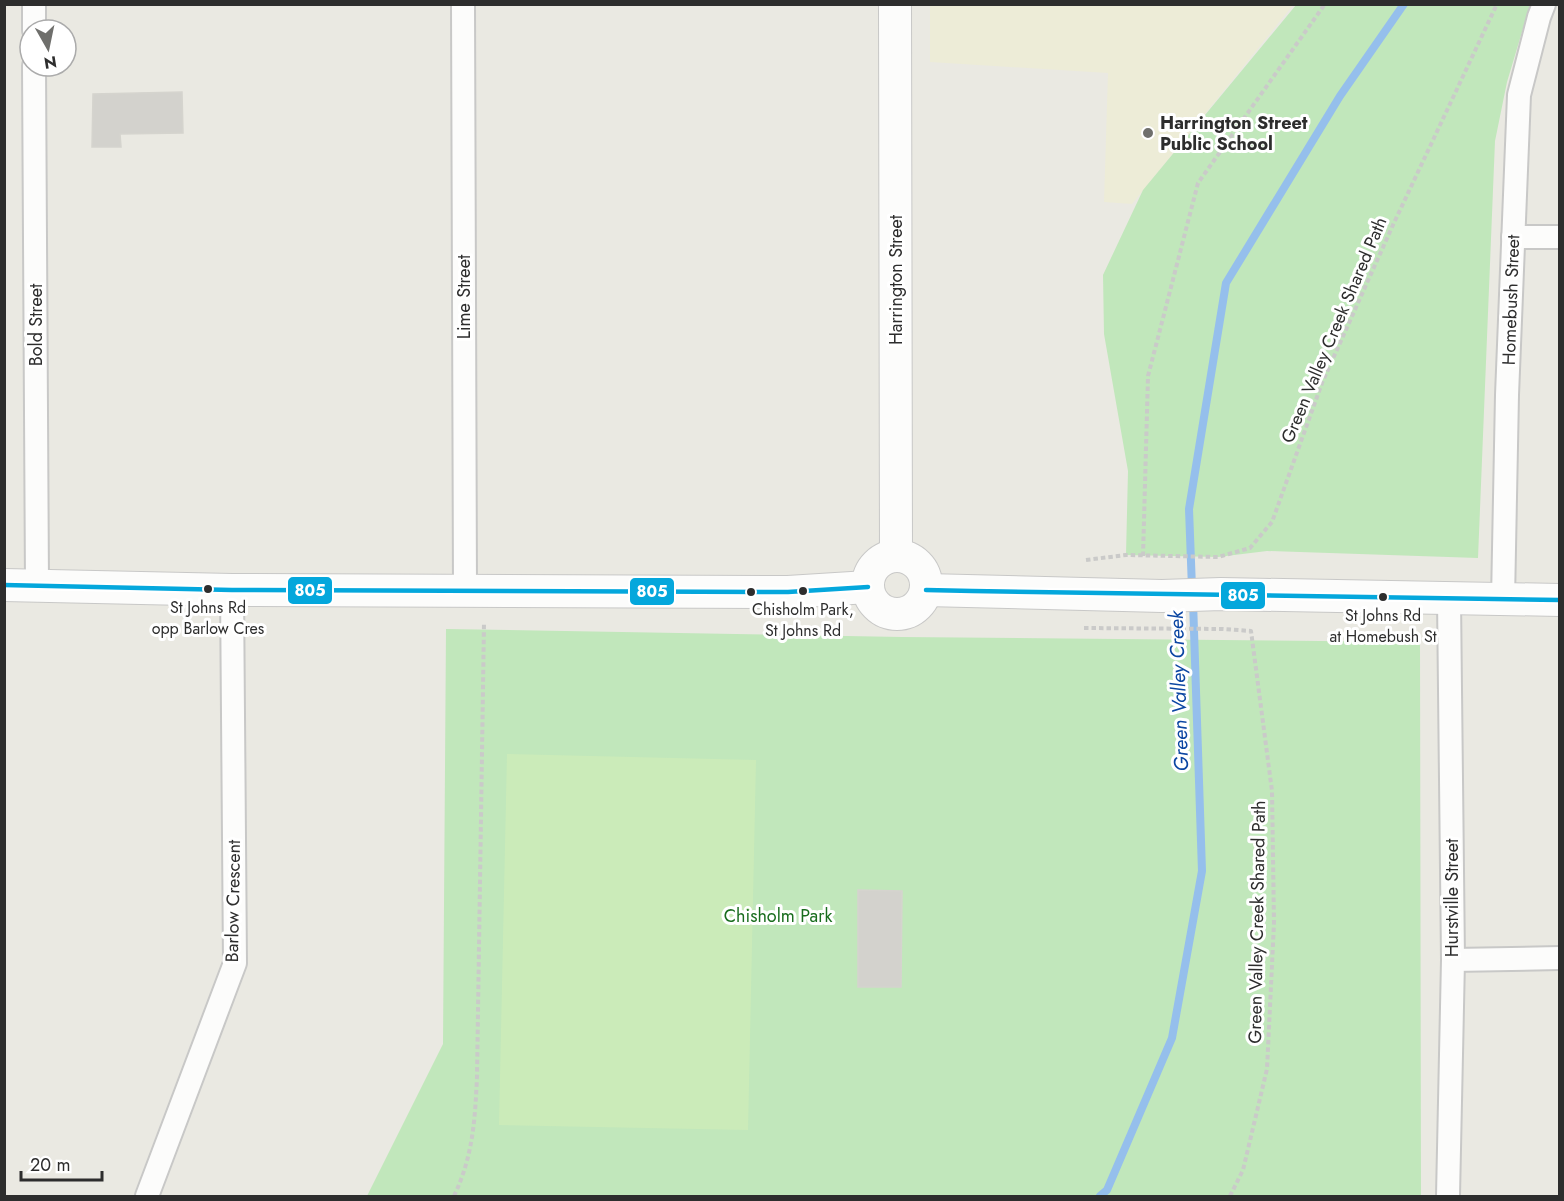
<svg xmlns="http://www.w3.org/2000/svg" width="1564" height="1201" viewBox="0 0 1564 1201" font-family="Jost,sans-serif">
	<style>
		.education { fill: #edecd7 }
		.green { fill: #c1e7bb }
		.pitch { fill: #cbebb9 }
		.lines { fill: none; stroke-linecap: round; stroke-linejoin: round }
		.stream { stroke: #95bfec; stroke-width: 8 }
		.building { fill: #d3d2cd; stroke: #d5d4ce; stroke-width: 1.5 }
		.street-casing { stroke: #c8c8c7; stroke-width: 26 }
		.secondary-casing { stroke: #c8c8c7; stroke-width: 34 }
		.path { stroke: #cacac9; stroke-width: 4; stroke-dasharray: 4.5 3; stroke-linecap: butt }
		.street { stroke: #fcfcfb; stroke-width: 22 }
		.secondary { stroke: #fcfcfb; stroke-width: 32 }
		.bus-1-casing { stroke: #fff; stroke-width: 9 }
		.bus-1 { stroke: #04a7dc; stroke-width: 4.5 }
		.poi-dot { fill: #6f6f6c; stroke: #fff; stroke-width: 2 }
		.bus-dot { fill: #2d2d2d; stroke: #fff; stroke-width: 2 }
		.labels { text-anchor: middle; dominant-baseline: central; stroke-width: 6; stroke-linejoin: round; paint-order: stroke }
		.bus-label { font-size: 16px; fill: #2d2d2d; stroke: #fff }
		.poi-label { font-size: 18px; font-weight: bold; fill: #2d2d2d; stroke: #fff; text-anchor: start }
		.street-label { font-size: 18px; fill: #2d2d2d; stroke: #fff }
		.park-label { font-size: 18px; fill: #196d1e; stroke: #fff }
		.water-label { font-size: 20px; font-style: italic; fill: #0b46a2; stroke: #fff }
		.line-badge { stroke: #fff; stroke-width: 2 }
		.badge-label { font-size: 16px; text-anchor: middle; font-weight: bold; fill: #fff }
	</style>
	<rect width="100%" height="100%" fill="#eae9e2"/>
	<path class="education" d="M 930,5 L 930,4 L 1293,5 L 1132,204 L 1104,202 L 1108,73 L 930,62 Z"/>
	<g class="green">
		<path d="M 1296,5 L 1530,5 L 1507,82 L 1495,141 L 1478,558 L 1267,551 L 1218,557 L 1126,555 L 1128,471 L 1104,334 L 1103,275 L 1143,190 Z"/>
		<path d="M 446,629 L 902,637 L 1420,642 L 1421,1196 L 367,1196 L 443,1044 Z"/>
	</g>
	<path class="pitch" d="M 507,754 L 756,760 L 748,1130 L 499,1125 Z"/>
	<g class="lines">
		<g class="stream">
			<path d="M 1192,588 L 1189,509 L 1226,283 L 1340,96 L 1404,4"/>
			<path d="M 1100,1196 L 1107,1190 L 1172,1038 L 1202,871 L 1193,601"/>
		</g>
	</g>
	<g class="building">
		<path d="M 182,92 L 183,133 L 120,134 L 121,147 L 92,147 L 93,94 Z"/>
		<path d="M 858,890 L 902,891 L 901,987 L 858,987 Z"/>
	</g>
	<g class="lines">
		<defs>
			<g id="street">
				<path d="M 34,4 L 34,30"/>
				<path d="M 463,4 L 465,589"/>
				<path d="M 34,66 L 37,585"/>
				<path d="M 1513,237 L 1560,237"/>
				<path d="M 1503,600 L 1507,395 L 1519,95 L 1539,17 L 1544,4"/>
				<path d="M 1453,960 L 1560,958"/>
				<path d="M 147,1196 L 235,963 L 232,590"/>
				<path d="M 1448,1196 L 1453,960 L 1449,599"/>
			</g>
			<g id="secondary">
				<path d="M 895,4 L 896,556"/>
				<circle cx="897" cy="585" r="29"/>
				<path d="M 4,585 L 232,590 L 788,592 L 868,587"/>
				<path d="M 926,590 L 1162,596 L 1221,594 L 1560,600"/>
			</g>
		</defs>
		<use href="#street" class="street-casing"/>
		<use href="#secondary" class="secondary-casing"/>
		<g class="path">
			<path d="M 1143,556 L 1148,376 L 1198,183 L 1325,4"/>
			<path d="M 1086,560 L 1126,555 L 1218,557 L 1250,548 L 1272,522 L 1322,383 L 1393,225 L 1497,4"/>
			<path d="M 1084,628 L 1223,629 L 1251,631 L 1272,791 L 1274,923 L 1267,1069 L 1243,1170 L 1230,1196"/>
			<path d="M 454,1196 C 473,1156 475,1120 477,1077 L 484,623"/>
		</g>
		<use href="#street" class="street"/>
		<use href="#secondary" class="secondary"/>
		<defs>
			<g id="bus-1">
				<path d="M 4,585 L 232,590 L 788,592 L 868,587"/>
				<path d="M 926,590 C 1137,595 1348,596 1560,600"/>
			</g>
		</defs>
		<use href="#bus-1" class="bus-1-casing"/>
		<use href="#bus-1" class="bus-1"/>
	</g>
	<circle class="poi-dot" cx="1148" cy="133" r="6"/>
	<g class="bus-dot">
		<circle cx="208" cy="589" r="5"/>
		<circle cx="803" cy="591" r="5"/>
		<circle cx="751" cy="592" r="5"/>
		<circle cx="1383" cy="597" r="5"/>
	</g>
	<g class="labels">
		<g class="bus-label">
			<text x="208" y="607">St Johns Rd<tspan x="208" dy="21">opp Barlow Cres</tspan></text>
			<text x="803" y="609">Chisholm Park,<tspan x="803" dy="21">St Johns Rd</tspan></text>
			<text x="1383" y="615">St Johns Rd<tspan x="1383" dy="21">at Homebush St</tspan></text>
		</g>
		<g class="poi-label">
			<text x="1160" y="123">Harrington Street<tspan x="1160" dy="21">Public School</tspan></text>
		</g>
		<g class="street-label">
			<text transform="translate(896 280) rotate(-90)">Harrington Street</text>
			<text transform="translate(464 297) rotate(-90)">Lime Street</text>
			<text transform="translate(1511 300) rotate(-88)">Homebush Street</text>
			<text transform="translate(36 325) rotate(-90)">Bold Street</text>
			<text transform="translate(1334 330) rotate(-67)">Green Valley Creek Shared Path</text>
			<text transform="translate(1452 898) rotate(-90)">Hurstville Street</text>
			<text transform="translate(233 901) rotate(-89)">Barlow Crescent</text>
			<text transform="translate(1257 922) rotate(-89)">Green Valley Creek Shared Path</text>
		</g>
		<g class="park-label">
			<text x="778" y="916">Chisholm Park</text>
		</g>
		<g class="water-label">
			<text transform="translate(1179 691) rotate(-92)">Green Valley Creek</text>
		</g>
	</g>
	<g class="line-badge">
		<rect x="287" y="576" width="46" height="29" rx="6" fill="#04a7dc"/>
		<rect x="629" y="577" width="46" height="29" rx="6" fill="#04a7dc"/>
		<rect x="1220" y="581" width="46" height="29" rx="6" fill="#04a7dc"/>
	</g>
	<g class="badge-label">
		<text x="310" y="596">805</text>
		<text x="652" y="597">805</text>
		<text x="1243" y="601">805</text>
	</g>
	<rect width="1564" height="1201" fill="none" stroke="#2d2d2d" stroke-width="12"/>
	<g transform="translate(48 48) rotate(171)"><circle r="28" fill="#ffffff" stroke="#ababab" stroke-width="1.5"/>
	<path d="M0-4.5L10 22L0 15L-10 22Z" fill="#6f6f6c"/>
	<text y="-9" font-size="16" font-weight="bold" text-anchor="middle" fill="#2d2d2d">N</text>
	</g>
	<path d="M21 1171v9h81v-9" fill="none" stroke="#2d2d2d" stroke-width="3"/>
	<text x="30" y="1171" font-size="18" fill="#2d2d2d" stroke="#ffffff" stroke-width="4.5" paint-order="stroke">20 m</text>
</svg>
